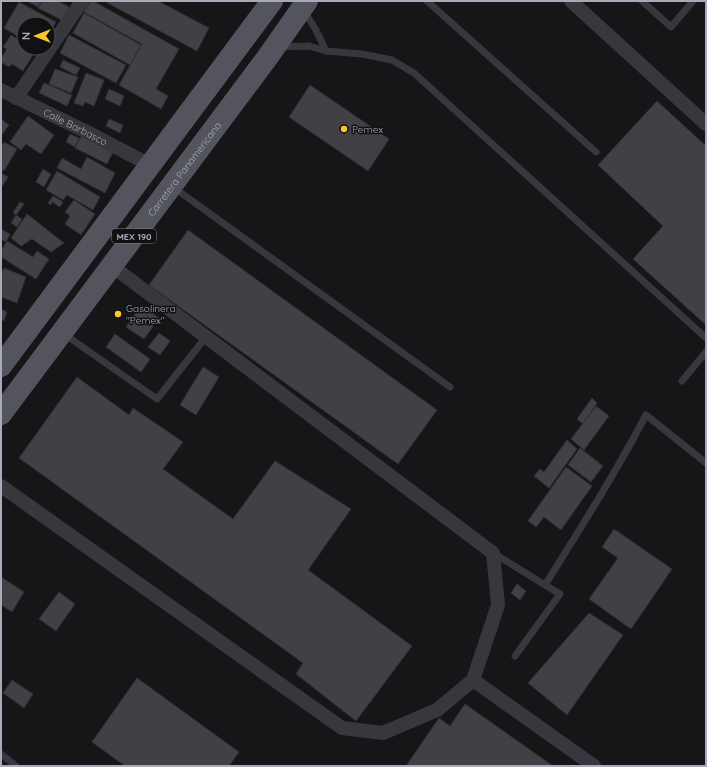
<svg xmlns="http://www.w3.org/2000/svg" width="707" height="767" viewBox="0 0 707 767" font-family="Quicksand,sans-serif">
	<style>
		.building { fill: #404045; stroke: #303034 }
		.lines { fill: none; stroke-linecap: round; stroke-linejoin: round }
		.service { stroke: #37373d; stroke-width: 7 }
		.minor { stroke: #37373d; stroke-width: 14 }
		.primary { stroke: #53545d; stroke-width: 22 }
		.poi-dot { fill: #fac82c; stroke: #111113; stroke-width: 1.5 }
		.labels { text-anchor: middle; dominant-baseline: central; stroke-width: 3; stroke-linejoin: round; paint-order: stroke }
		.shield { fill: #111113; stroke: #7a7d87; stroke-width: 1 }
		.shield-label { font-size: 9px; font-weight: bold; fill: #a7abb9 }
		.street-label { font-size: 10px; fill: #a7abb9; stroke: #111113 }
		.poi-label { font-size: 10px; fill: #a7abb9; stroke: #111113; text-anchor: start }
	</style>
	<rect width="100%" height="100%" fill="#161618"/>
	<g class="building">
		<path d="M 27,1 L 41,1 L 38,7 Z"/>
		<path d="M 42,1 L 58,1 L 69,7 L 62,20 L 38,8 Z"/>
		<path d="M 90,1 L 93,1 L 179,49 L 156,89 L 168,96 L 161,109 L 119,85 L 142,44 L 84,12 Z"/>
		<path d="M 104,1 L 158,1 L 209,28 L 197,51 Z"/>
		<path d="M 19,2 L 56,22 L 48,36 L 48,24 L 24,24 L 24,40 L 4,28 Z"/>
		<path d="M 84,13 L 141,45 L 130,65 L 73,33 Z"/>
		<path d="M 11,35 L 24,43 L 24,48 L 32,48 L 36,50 L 23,71 L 12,64 L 9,67 L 1,62 L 1,58 L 7,49 L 3,47 Z"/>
		<path d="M 69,35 L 126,65 L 116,83 L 60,53 Z"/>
		<path d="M 63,60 L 80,68 L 76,75 L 60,67 Z"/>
		<path d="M 55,69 L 78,77 L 71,93 L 49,84 Z"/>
		<path d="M 86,73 L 104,80 L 94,106 L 85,102 L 83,106 L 74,103 Z"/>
		<path d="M 44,83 L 72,95 L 67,106 L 39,93 Z"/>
		<path d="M 310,85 L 389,139 L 368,171 L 289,117 Z"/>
		<path d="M 109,89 L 124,96 L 120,106 L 105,99 Z"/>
		<path d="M 657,101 L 706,146 L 706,325 L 633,259 L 663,226 L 598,165 Z"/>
		<path d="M 28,116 L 54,135 L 41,154 L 26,144 L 21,150 L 10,142 Z"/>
		<path d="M 1,119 L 9,125 L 1,136 Z"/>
		<path d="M 109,119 L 123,125 L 120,133 L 106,126 Z"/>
		<path d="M 70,134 L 79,138 L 75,147 L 66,142 Z"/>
		<path d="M 82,135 L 114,150 L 107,164 L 75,148 Z"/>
		<path d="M 4,142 L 17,149 L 4,171 L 1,169 L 1,147 Z"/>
		<path d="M 87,157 L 115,173 L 105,193 L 57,168 L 62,158 L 81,169 Z"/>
		<path d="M 43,169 L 51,174 L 44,187 L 36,182 Z"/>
		<path d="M 57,171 L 100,197 L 93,210 L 67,195 L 63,200 L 46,190 Z"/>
		<path d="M 1,173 L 8,177 L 1,188 Z"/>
		<path d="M 53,196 L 63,202 L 60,207 L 52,202 L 51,205 L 48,203 Z"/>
		<path d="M 74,200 L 95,214 L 81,235 L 65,224 L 70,216 L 65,212 Z"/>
		<path d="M 20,202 L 24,204 L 16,215 L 13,213 Z"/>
		<path d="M 27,214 L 64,243 L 51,252 L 32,239 L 21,246 L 11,238 Z"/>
		<path d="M 16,215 L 22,219 L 17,227 L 11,223 Z"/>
		<path d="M 1,229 L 10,234 L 6,242 L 1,239 Z"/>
		<path d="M 188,230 L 437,410 L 398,464 L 149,285 Z"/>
		<path d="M 7,241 L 33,257 L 37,251 L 49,259 L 36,279 L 1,257 L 1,251 Z"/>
		<path d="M 4,268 L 26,277 L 17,303 L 1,297 L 1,275 Z"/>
		<path d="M 141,305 L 159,318 L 144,339 L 126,327 Z"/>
		<path d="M 1,309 L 7,312 L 4,321 L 1,319 Z"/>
		<path d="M 159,333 L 170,341 L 160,355 L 148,347 Z"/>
		<path d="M 115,334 L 150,359 L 141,372 L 106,347 Z"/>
		<path d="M 203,367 L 219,377 L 196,415 L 180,405 Z"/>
		<path d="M 77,377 L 129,415 L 133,408 L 183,442 L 163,469 L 233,519 L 275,461 L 351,509 L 308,570 L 412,646 L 356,721 L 296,674 L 303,663 L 19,458 Z"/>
		<path d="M 592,398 L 597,403 L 583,424 L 577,419 Z"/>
		<path d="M 596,406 L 609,416 L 584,450 L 571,439 Z"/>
		<path d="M 567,440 L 577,449 L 549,488 L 534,476 L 540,469 L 544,472 Z"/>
		<path d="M 580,448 L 603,466 L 591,482 L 568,465 Z"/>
		<path d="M 566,467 L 592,486 L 561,530 L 544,517 L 536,527 L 528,521 Z"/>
		<path d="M 614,529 L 672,569 L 631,629 L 589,599 L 618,558 L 602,547 Z"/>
		<path d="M 1,577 L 24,592 L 12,612 L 1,605 Z"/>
		<path d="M 517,584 L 526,591 L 520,600 L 511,593 Z"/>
		<path d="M 59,592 L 75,604 L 56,631 L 39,619 Z"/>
		<path d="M 589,613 L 623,635 L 567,715 L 528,683 Z"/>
		<path d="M 137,678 L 239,752 L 229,766 L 125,766 L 92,742 Z"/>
		<path d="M 12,680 L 33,694 L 24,708 L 3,693 Z"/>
		<path d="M 465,704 L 553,766 L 406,766 L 439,718 L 450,726 Z"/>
	</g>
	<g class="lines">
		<g class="service">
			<path d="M 427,1 L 596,152"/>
			<path d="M 642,1 L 671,27 L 693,1"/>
			<path d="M 304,11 L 316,30 L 326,51"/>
			<path d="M 279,47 L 309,46 L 326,51 L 362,54 L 392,60 L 414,73 L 706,338"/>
			<path d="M 173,187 L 450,387"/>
			<path d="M 64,334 L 157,399 L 206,337"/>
			<path d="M 682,381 L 706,352"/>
			<path d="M 493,553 L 545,585 C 580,529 615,474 646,415 L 706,463"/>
			<path d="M 515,656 L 560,594 L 545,585"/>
			<path d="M 1,754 L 16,766"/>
		</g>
		<g class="minor">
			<path d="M 571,1 L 706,124"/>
			<path id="s1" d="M 1,90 L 85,131 L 150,165"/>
			<path d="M 16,98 L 82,1"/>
			<path d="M 1,486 L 342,728 L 383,733 L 437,710 L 473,680 L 498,605 L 493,553 L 112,266"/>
			<path d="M 473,680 L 594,766"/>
		</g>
		<g class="primary">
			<path d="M 1,366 L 272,1"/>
			<path id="s2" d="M 1,414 L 267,58 L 307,1"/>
		</g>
	</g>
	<g class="poi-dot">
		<circle cx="344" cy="129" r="4"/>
		<circle cx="118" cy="314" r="4"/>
	</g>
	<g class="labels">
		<rect class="shield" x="112" y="229" width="44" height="14" rx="3"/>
		<g class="shield-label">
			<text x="134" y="236">MEX 190</text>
		</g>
		<g class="street-label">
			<text stroke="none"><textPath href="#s1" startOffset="83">Calle Barbasco</textPath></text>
			<text stroke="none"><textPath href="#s2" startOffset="306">Carretera Panamericana</textPath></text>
		</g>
		<g class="poi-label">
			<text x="352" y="129">Pemex</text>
			<text x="126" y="308">Gasolinera<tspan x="126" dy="12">"Pemex"</tspan></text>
		</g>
	</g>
	<rect width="707" height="767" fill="none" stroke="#a7abb9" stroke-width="4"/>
	<g transform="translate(36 36) rotate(270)"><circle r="19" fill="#111113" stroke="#4d4f55"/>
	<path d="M0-3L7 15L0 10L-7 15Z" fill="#fac82c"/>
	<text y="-6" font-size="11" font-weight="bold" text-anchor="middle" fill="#a7abb9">N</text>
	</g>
</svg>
